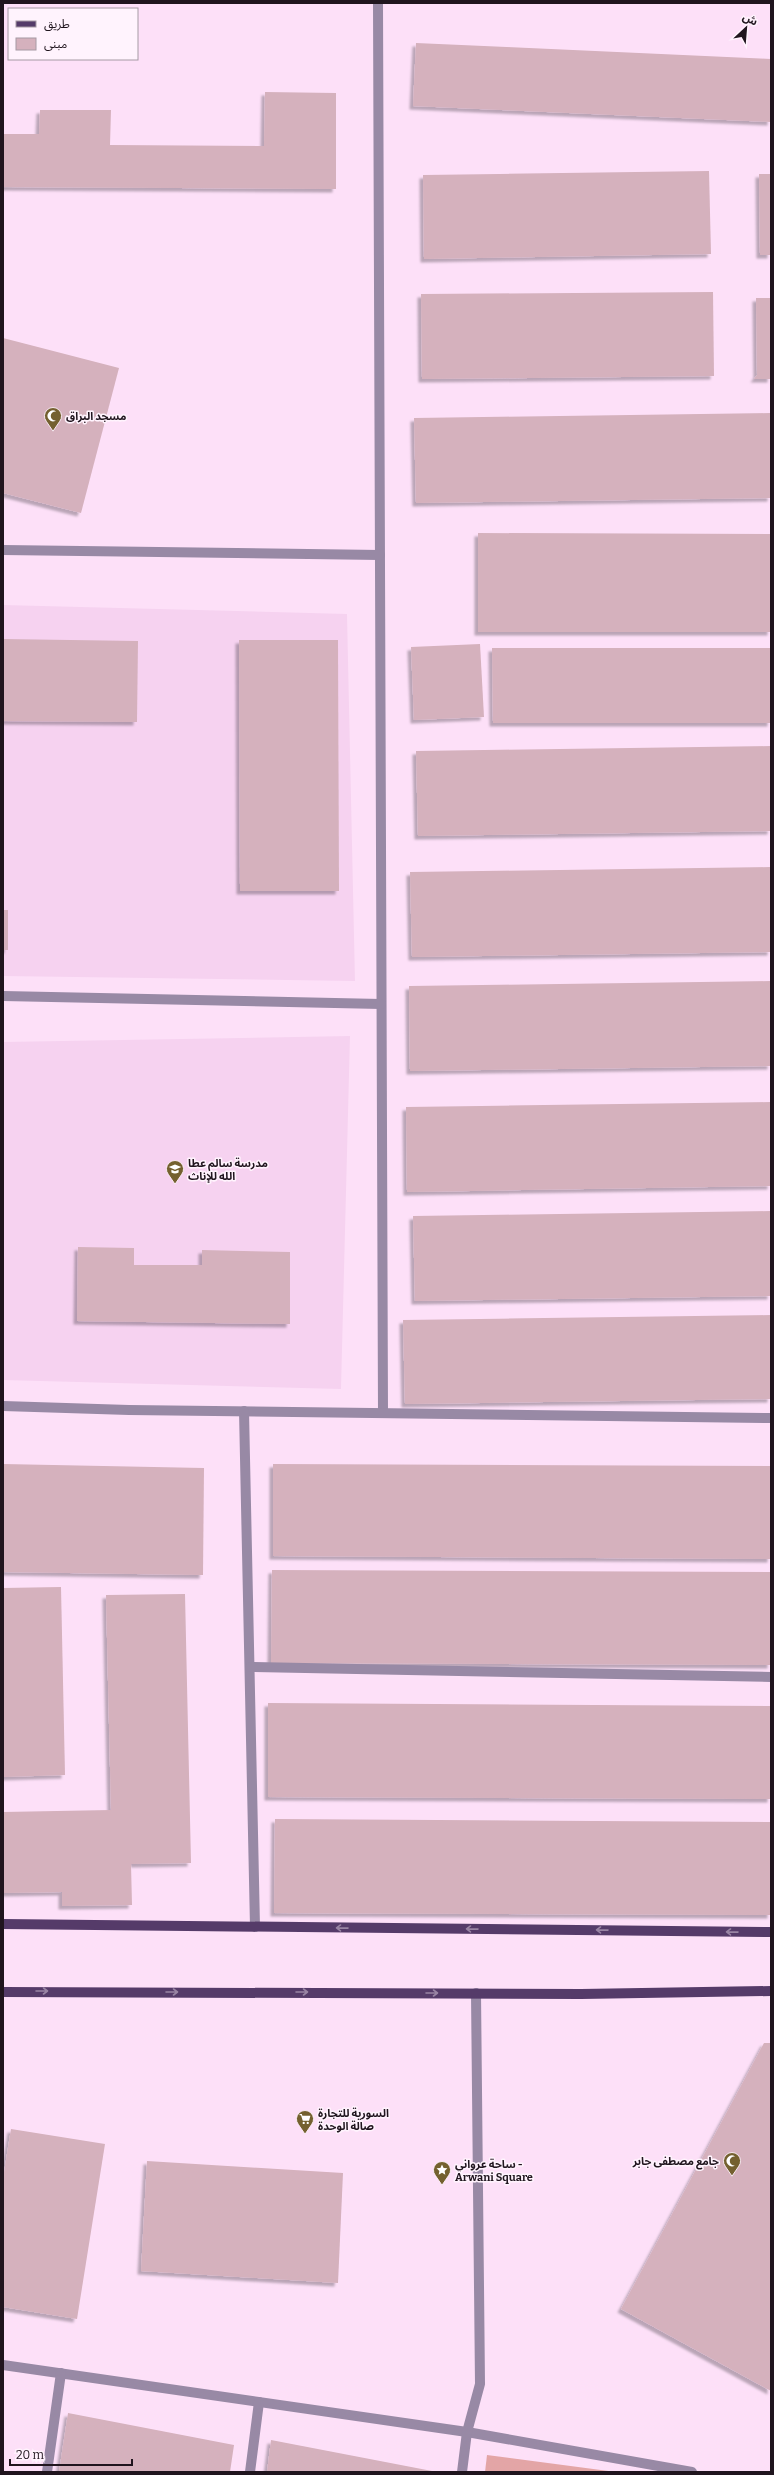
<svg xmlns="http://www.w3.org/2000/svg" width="774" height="2475" viewBox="0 0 774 2475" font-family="Bitter,'Noto Sans Arabic',serif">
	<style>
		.built { fill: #f6d2f0 }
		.green { fill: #e3a5a6 }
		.building { fill: #d5b1bd; filter: url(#shadow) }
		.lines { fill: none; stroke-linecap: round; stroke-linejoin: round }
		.minor { stroke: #9889a5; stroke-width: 10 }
		.major { stroke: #553b69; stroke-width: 10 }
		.oneway { stroke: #9985a4 }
		.labels { text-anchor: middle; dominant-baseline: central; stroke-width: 3; stroke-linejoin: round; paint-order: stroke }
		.poi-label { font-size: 11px; font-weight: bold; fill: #20151e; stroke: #fff3fd; text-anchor: start }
	</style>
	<defs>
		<filter id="shadow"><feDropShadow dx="-3.5" dy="3.5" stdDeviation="1" flood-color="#0004"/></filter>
	</defs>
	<rect width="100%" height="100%" fill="#fde0f8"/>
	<g class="built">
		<path d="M 3,605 L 347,614 L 355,981 L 3,976 Z"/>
		<path d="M 350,1036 L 341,1389 L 3,1380 L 3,1042 Z"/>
	</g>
	<path class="green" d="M 487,2455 L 616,2472 L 485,2472 Z"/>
	<g class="building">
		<path d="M 416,43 L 771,59 L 771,122 L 413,106 Z"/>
		<path d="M 265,92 L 336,93 L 336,189 L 3,187 L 3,134 L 39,134 L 40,110 L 111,110 L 110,145 L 264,146 Z"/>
		<path d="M 709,171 L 711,254 L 424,259 L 423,175 Z"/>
		<path d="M 759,174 L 771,174 L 771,255 L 760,255 Z"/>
		<path d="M 713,292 L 714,376 L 422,379 L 421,294 Z"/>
		<path d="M 756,298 L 771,298 L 771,379 L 754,379 L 757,375 Z"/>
		<path d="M 3,338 L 119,368 L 81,513 L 3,493 Z"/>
		<path d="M 771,413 L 771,498 L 416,503 L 414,418 Z"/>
		<path d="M 478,533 L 771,534 L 771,632 L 478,632 Z"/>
		<path d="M 3,639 L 138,641 L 137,722 L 3,721 Z"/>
		<path d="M 239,640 L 338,640 L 339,891 L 240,891 Z"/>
		<path d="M 480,644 L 484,717 L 414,720 L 411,647 Z"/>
		<path d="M 492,648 L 771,648 L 771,723 L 493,723 Z"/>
		<path d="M 771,746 L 771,831 L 418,836 L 416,751 Z"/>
		<path d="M 771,867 L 771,952 L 412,957 L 410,872 Z"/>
		<rect x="3" y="910" width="5" height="40"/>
		<path d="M 771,981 L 771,1066 L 410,1071 L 409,986 Z"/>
		<path d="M 771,1102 L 771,1186 L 407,1192 L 406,1107 Z"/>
		<path d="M 771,1211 L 771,1296 L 415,1301 L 413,1216 Z"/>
		<path d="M 78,1247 L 134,1248 L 134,1265 L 202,1265 L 202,1250 L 290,1252 L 290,1324 L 77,1321 Z"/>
		<path d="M 771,1315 L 771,1399 L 405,1404 L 403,1320 Z"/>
		<path d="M 3,1464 L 204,1468 L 203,1575 L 3,1572 Z"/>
		<path d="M 273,1464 L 771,1466 L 771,1559 L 273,1556 Z"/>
		<path d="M 272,1570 L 771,1572 L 771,1665 L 271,1663 Z"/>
		<path d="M 61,1587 L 65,1775 L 3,1777 L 3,1588 Z"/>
		<path d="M 185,1594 L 191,1863 L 131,1864 L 132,1905 L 62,1906 L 62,1892 L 3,1893 L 3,1812 L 111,1810 L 106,1595 Z"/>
		<path d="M 268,1703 L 771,1706 L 771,1799 L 268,1797 Z"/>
		<path d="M 275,1819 L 771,1822 L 771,1915 L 274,1913 Z"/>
		<path d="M 764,2043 L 771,2043 L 771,2391 L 621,2309 Z"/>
		<path d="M 11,2129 L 105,2144 L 77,2319 L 3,2307 L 3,2179 Z"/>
		<path d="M 147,2161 L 343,2173 L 338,2283 L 141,2271 Z"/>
		<path d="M 68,2413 L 234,2445 L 230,2472 L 59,2472 Z"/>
		<path d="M 271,2440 L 432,2471 L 431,2472 L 267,2472 Z"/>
	</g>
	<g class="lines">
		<g class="minor">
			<path d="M 378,3 L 383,1413"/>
			<path d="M 3,550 L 380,555"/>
			<path d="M 3,996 L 381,1004"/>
			<path d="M 3,1406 L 129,1410 L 771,1418"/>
			<path d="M 244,1411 L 255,1927"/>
			<path d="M 250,1667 L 771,1677"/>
			<path d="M 3,2365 L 467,2432 L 692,2472"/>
			<path d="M 47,2472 L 61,2373"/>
			<path d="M 250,2472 L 259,2402"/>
			<path d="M 462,2472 L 467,2432 L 480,2384 L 476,1993"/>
		</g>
		<g class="major">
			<path d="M 3,1924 L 771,1932"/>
			<path d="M 3,1992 L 581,1994 L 771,1991"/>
		</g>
	</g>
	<defs><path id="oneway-shaft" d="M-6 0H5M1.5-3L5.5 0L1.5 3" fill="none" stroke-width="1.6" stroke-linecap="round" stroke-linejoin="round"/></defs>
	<g class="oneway">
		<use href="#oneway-shaft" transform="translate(342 1928) rotate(-179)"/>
		<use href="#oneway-shaft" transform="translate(472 1929) rotate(-179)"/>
		<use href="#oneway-shaft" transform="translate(602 1930) rotate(-179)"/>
		<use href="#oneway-shaft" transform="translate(732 1932) rotate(-179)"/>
		<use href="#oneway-shaft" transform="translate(42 1991)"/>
		<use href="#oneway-shaft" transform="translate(172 1992)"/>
		<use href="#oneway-shaft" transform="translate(302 1992)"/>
		<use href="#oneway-shaft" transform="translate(432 1993)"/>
	</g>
	<defs>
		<symbol id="mosque-pin" viewBox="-11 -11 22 30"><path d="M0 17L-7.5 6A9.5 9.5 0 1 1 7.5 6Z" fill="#74602f" stroke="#fff3fd"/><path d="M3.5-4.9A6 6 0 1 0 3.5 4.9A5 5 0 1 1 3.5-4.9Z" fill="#fff"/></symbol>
		<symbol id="school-pin" viewBox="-11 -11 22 30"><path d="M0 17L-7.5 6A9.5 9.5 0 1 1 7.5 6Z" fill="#74602f" stroke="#fff3fd"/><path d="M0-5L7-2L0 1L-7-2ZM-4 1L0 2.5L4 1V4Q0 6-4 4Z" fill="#fff"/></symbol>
		<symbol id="supermarket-pin" viewBox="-11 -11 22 30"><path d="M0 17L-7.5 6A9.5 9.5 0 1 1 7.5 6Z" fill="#74602f" stroke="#fff3fd"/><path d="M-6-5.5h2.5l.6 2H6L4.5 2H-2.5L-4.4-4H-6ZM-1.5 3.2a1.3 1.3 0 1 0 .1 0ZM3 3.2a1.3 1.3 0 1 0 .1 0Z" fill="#fff"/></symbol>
		<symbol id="sight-pin" viewBox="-11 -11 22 30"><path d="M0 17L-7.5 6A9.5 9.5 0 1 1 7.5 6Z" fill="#74602f" stroke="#fff3fd"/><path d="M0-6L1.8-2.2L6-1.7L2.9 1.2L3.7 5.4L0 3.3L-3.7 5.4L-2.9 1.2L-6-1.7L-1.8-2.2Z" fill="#fff"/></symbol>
	</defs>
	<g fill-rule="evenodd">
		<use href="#mosque-pin" x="43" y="406" width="20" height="27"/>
		<use href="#school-pin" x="165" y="1159" width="20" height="27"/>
		<use href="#supermarket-pin" x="295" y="2109" width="20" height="27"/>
		<use href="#mosque-pin" x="722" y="2151" width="20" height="27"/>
		<use href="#sight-pin" x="432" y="2160" width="20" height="27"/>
	</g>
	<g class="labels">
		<g class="poi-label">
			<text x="66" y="416">مسجد البراق</text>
			<text x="188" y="1163">مدرسة سالم عطا<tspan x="188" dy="13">الله للإناث</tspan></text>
			<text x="318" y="2113">السورية للتجارة<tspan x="318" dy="13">صالة الوحدة</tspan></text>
			<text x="719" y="2161" text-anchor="end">جامع مصطفى جابر</text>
			<text x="455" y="2164">ساحة عرواني -<tspan x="455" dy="13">Arwani Square</tspan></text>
		</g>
	</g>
	<rect width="774" height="2475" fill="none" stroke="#20151e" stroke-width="8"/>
	<rect x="8" y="8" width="130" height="52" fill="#fff3fd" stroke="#a69aa4"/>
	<rect x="16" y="21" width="20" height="6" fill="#553b69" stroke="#a69aa4"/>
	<text x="44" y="28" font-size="12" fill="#20151e">طريق</text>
	<rect x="16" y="38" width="20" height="12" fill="#d5b1bd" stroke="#a69aa4"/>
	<text x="44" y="48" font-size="12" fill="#20151e">مبنى</text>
	<g transform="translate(746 28) rotate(26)" stroke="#fff3fd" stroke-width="3" paint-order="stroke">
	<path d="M0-3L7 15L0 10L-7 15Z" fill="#20151e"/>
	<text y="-6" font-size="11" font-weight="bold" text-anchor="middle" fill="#20151e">ش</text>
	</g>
	<path d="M10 2459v6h122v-6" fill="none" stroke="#20151e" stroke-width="2"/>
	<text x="16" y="2459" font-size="12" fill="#20151e" stroke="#fff3fd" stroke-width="3" paint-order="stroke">20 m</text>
</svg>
